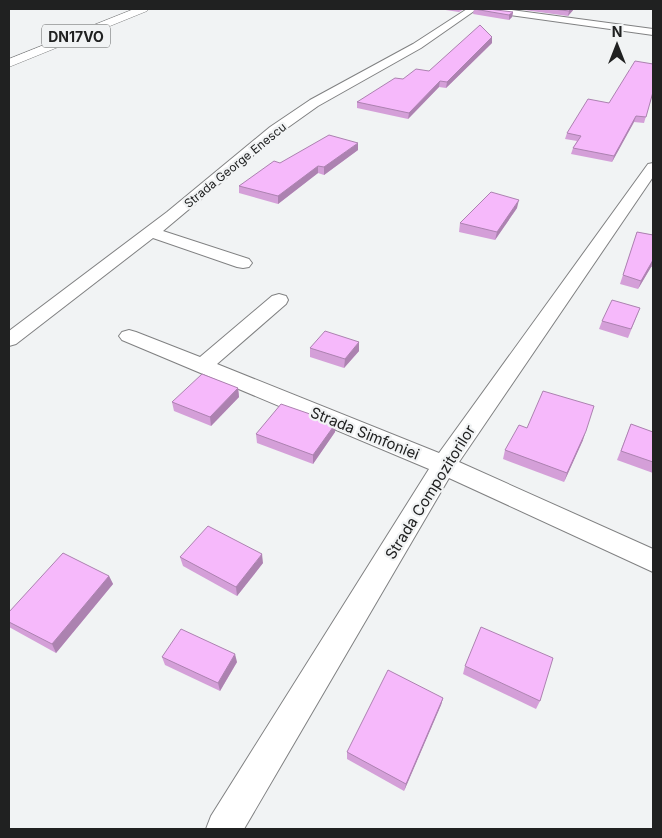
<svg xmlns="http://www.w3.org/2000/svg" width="662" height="838" viewBox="0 0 662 838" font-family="Inter,sans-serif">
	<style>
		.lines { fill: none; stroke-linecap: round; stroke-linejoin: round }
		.street-casing { stroke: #808182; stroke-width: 2 }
		.highway-casing { stroke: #808182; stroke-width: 1 }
		.street { fill: #fff; fill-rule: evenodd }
		.highway { fill: #fff; fill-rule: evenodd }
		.wall { fill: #d49fd8 }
		.shaded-wall { fill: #ac82b0 }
		.building { fill: #f6b9fb; stroke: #ac82b0 }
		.labels { text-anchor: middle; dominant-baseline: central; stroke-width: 4.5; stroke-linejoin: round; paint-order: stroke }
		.far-street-label { font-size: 12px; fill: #202121; stroke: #f1f3f4 }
		.shield { fill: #f1f3f4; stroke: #5f6060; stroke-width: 1 }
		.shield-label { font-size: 14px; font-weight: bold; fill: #202121 }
		.street-label { font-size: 15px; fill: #202121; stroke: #f1f3f4 }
	</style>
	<rect width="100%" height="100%" fill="#f1f3f4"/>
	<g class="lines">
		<defs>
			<g id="street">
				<path d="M 467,9 L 477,9 L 421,48 L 318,106 L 280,133 L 163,231 L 249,259 L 252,263 L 249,267 L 243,268 L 237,267 L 153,238 L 16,344 L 9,346 L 9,331 L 167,212 L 270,127 L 310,100 L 413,44 Z"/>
				<path d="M 484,9 L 505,9 L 653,29 L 653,35 L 488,12 Z"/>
				<path d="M 653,163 L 653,177 L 459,462 L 653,549 L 653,572 L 449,478 L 244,829 L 206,829 L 211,816 L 429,469 L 122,340 L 119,336 L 122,332 L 129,330 L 136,332 L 200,357 L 272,296 L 279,294 L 286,296 L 288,300 L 286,304 L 217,364 L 439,453 L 648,164 Z"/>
			</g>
			<path id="highway" d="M 134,9 L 148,9 L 147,11 L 9,67 L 9,59 Z"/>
		</defs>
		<use href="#street" class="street-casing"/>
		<use href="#highway" class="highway-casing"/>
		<use href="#street" class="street"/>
		<use href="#highway" class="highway"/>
	</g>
	<g class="wall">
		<path d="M 439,9 L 464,9 L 459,12 Z"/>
		<path d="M 474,9 L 513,12 L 512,17 L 509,20 L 473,14 Z"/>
		<path d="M 517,9 L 574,9 L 568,16 Z"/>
		<path d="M 492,43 L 446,88 L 439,87 L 408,119 L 357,108 L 357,102 L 403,79 L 429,71 Z"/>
		<path d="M 653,92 L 644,123 L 634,122 L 612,162 L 571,154 L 573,148 L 577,141 L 565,139 L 567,133 L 609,103 Z"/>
		<path d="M 358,150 L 324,175 L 318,173 L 278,204 L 239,193 L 239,186 L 280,163 Z"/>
		<path d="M 517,208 L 495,240 L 459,232 L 460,223 Z"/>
		<path d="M 637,232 L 653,235 L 653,267 L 651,267 L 638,289 L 620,284 Z"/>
		<path d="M 640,308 L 628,338 L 599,329 L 602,321 Z"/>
		<path d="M 310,348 L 359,351 L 344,368 L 310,357 Z"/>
		<path d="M 238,388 L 239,397 L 211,426 L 174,411 L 172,402 Z"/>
		<path d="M 631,424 L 653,432 L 653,473 L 617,460 Z"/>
		<path d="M 527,428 L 583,440 L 564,482 L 503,459 L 505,450 Z"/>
		<path d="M 335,432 L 313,464 L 257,443 L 256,434 Z"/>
		<path d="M 180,557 L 263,563 L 237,596 L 183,566 Z"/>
		<path d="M 109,576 L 113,584 L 56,653 L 9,627 L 9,612 Z"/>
		<path d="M 162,657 L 237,662 L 220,691 L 165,665 Z"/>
		<path d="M 465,666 L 540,701 L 536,709 L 463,674 Z"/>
		<path d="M 443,698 L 441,705 L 404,791 L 347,759 L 347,752 Z"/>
	</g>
	<g class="shaded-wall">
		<path d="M 571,9 L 574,9 L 568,16 L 569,11 Z"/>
		<path d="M 513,12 L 512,17 L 509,20 L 509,15 Z"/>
		<path d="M 492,37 L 492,43 L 446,88 L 447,82 Z"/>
		<path d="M 440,81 L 439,87 L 408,119 L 409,113 Z"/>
		<path d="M 636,116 L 634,122 L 612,162 L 614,156 Z"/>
		<path d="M 358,143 L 358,150 L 324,175 L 324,167 Z"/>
		<path d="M 318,166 L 318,173 L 278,204 L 278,196 Z"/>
		<path d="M 519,200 L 517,208 L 495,240 L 497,232 Z"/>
		<path d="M 653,260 L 651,267 L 638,289 L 641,281 Z"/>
		<path d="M 359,342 L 359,351 L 344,368 L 345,359 Z"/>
		<path d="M 238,388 L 239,397 L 211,426 L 210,417 Z"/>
		<path d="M 336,423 L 335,432 L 313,464 L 313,455 Z"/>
		<path d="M 586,431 L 583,440 L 564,482 L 567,473 Z"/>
		<path d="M 262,554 L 263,563 L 237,596 L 236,587 Z"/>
		<path d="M 109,576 L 113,584 L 56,653 L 52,644 Z"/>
		<path d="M 235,654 L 237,662 L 220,691 L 218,683 Z"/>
		<path d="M 443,698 L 441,705 L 404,791 L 406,784 Z"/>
	</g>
	<g class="building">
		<path d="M 474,9 L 488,9 L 513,12 L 509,15 Z"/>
		<path d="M 553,9 L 571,9 L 569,11 Z"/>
		<path d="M 480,25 L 492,37 L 447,82 L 440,81 L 409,113 L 357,102 L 395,78 L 403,79 L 416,69 L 429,71 Z"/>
		<path d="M 635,61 L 653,64 L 653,92 L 646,117 L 636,116 L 614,156 L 573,148 L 581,136 L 567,133 L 588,99 L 609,103 Z"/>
		<path d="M 329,135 L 358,143 L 324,167 L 318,166 L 278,196 L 239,186 L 274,161 L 280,163 Z"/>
		<path d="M 491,192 L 519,200 L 497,232 L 460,223 Z"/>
		<path d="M 637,232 L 653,235 L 653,260 L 641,281 L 623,275 Z"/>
		<path d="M 612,300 L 640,308 L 631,329 L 602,321 Z"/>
		<path d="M 325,331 L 359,342 L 345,359 L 310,348 Z"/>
		<path d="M 202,374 L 238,388 L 210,417 L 172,402 Z"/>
		<path d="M 543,391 L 594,406 L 586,431 L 567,473 L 505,450 L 519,425 L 527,428 Z"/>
		<path d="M 281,404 L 336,423 L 313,455 L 256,434 Z"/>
		<path d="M 631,424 L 653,432 L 653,462 L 621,451 Z"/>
		<path d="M 208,526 L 262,554 L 236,587 L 180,557 Z"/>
		<path d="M 63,553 L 109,576 L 52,644 L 9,622 L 9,612 Z"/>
		<path d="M 481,627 L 553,658 L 540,701 L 465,666 Z"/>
		<path d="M 181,629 L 235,654 L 218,683 L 162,657 Z"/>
		<path d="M 388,670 L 443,698 L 406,784 L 347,752 Z"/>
	</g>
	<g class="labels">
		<g class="far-street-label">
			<text transform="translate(235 165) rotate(-39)">Strada George Enescu</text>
		</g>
		<rect class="shield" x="42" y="24.5" width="68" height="23" rx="4"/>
		<g class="shield-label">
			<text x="76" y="36">DN17VO</text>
		</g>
		<g class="street-label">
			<text transform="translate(365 433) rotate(22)">Strada Simfoniei</text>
			<text transform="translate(430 492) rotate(-58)">Strada Compozitorilor</text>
		</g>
	</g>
	<rect width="662" height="838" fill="none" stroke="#202121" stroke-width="20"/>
	<g transform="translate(617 45)" stroke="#f1f3f4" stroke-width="4" paint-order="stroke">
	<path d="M0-4L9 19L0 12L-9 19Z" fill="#202121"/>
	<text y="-8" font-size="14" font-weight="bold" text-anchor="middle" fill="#202121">N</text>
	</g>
</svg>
